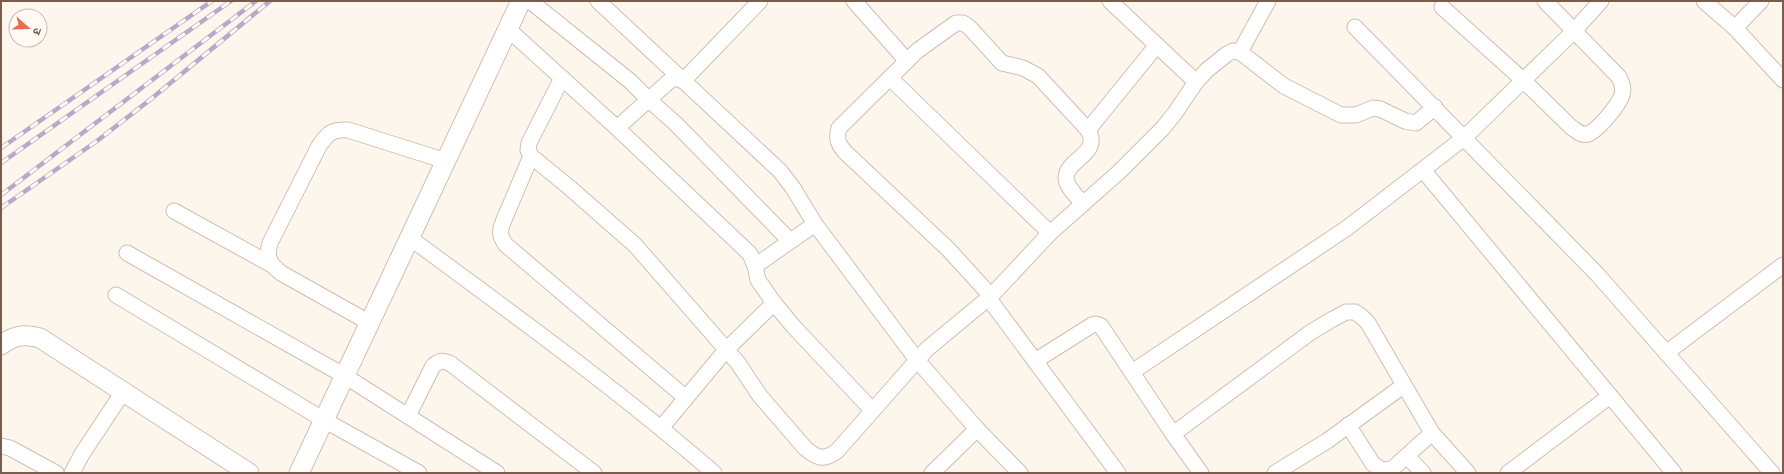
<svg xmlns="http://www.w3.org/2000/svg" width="1784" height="474" viewBox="0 0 1784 474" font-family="Lato,'Noto Sans Devanagari',sans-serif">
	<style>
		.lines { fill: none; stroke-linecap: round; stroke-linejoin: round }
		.minor-casing { stroke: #d1beb0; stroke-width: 17 }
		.tertiary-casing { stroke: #d1beb0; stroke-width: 21 }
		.minor { stroke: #fff; stroke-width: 15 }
		.tertiary { stroke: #fff; stroke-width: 19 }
		.rail-casing { stroke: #b9a8c9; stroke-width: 4.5 }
		.rail { stroke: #fffaf3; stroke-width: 3; stroke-dasharray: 9; stroke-linecap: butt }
	</style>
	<rect width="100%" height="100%" fill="#fdf6ec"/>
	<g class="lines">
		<defs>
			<g id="minor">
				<path d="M 530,1 L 630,81 L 649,100 L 676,124 L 790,241"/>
				<path d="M 598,1 L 780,171 L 793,188 L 815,224 L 917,360 L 977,429 L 1020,473"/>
				<path d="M 854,1 L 907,61"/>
				<path d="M 1110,1 L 1196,82"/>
				<path d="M 1704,1 L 1735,28 L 1783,80"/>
				<path d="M 1442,7 L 1524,81 L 1571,127 C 1577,131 1581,136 1588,134 C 1597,131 1619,105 1622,95 C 1624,88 1622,83 1619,77 L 1545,1"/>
				<path d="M 1355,27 L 1597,274 L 1772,473"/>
				<path d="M 1735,28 L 1761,1"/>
				<path d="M 508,29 L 617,128 L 750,254 L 755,266 L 758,280 L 774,303 L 793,326 L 872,410"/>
				<path d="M 1240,52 L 1268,1"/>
				<path d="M 562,78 L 529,143 L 528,150 L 531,156 L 570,188 L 635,245 L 738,363 L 760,396 L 805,448 C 816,458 824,461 837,451 L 927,349 L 991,296 L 1050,233 L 1119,172 L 1163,128 L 1175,113 L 1196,82 L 1207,70 L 1227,54 L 1233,51 L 1240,52 L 1284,86 L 1341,115 L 1356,115 L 1373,108 L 1380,109 L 1405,121 L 1416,123 L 1435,107"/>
				<path d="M 890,78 L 1050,233"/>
				<path d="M 617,128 L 674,77 L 683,81 L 760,1"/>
				<path d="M 1088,130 L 1157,45"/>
				<path d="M 531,156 L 503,222 C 499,231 500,237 506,245 L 686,398"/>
				<path d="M 1423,170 L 1674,473"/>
				<path d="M 1083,204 C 1078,197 1066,187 1066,178 C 1066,159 1102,154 1088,130 L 1038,76 L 1023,68 L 1002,63 L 969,27 L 963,23 L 956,23 L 917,51 L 839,128 C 836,139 838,144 845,152 L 948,249 L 991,296 L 992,303 L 1118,473"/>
				<path d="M 174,211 L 272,265"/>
				<path d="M 410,238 C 513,314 617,389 714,473"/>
				<path d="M 127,253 L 345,376 L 497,473"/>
				<path d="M 755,266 L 815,224"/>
				<path d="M 116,295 L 324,420 L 419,473"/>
				<path d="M 370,323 L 281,273 C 269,263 266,258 270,243 L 319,146 C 328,133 332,129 348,130 L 446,161"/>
				<path d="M 1666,353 L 1783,265"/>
				<path d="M 1035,361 L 1092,325 L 1096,324 L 1101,326 L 1173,434 L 1201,473"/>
				<path d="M 1132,372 L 1347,228 L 1464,138 L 1573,32 L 1601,1"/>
				<path d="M 408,416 L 433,366 C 440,360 443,360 451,364 L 594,473"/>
				<path d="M 1348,425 L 1373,464 L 1382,470 L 1392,469 L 1432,433"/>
				<path d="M 661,428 L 726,350 L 774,303"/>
				<path d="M 1173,434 L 1311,332 L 1333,319 L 1346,312 L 1355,312 L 1361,316 L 1368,323 L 1432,433 L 1468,473"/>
				<path d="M 1,446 L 10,448 L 56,473"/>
				<path d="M 1407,456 L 1423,473"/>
				<path d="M 72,473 L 82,454 L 123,392"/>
				<path d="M 932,473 L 977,429"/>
				<path d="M 1275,473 L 1327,441 L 1403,386"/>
				<path d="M 1508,473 L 1610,396"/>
			</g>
			<g id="tertiary">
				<path d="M 1,345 C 15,335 23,334 40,338 L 249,473"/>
				<path d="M 299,473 L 521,1"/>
			</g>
		</defs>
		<use href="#minor" class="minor-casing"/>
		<use href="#tertiary" class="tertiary-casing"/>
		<use href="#minor" class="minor"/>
		<use href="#tertiary" class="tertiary"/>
		<defs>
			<g id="rail">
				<path d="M 1,148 L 212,1"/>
				<path d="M 1,163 L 231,1"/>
				<path d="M 1,195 L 256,1"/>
				<path d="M 1,208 L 97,141 L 151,99 L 270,1"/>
			</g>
		</defs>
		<use href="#rail" class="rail-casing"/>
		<use href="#rail" class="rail"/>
	</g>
	<rect width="1784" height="474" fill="none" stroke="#7a5c4d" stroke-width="4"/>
	<g transform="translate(28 28) rotate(110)"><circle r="19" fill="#fffaf3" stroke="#cabbb1"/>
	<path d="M0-3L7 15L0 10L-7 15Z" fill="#e76f51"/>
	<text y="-6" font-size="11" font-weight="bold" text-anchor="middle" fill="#7a5c4d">उ</text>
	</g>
</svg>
